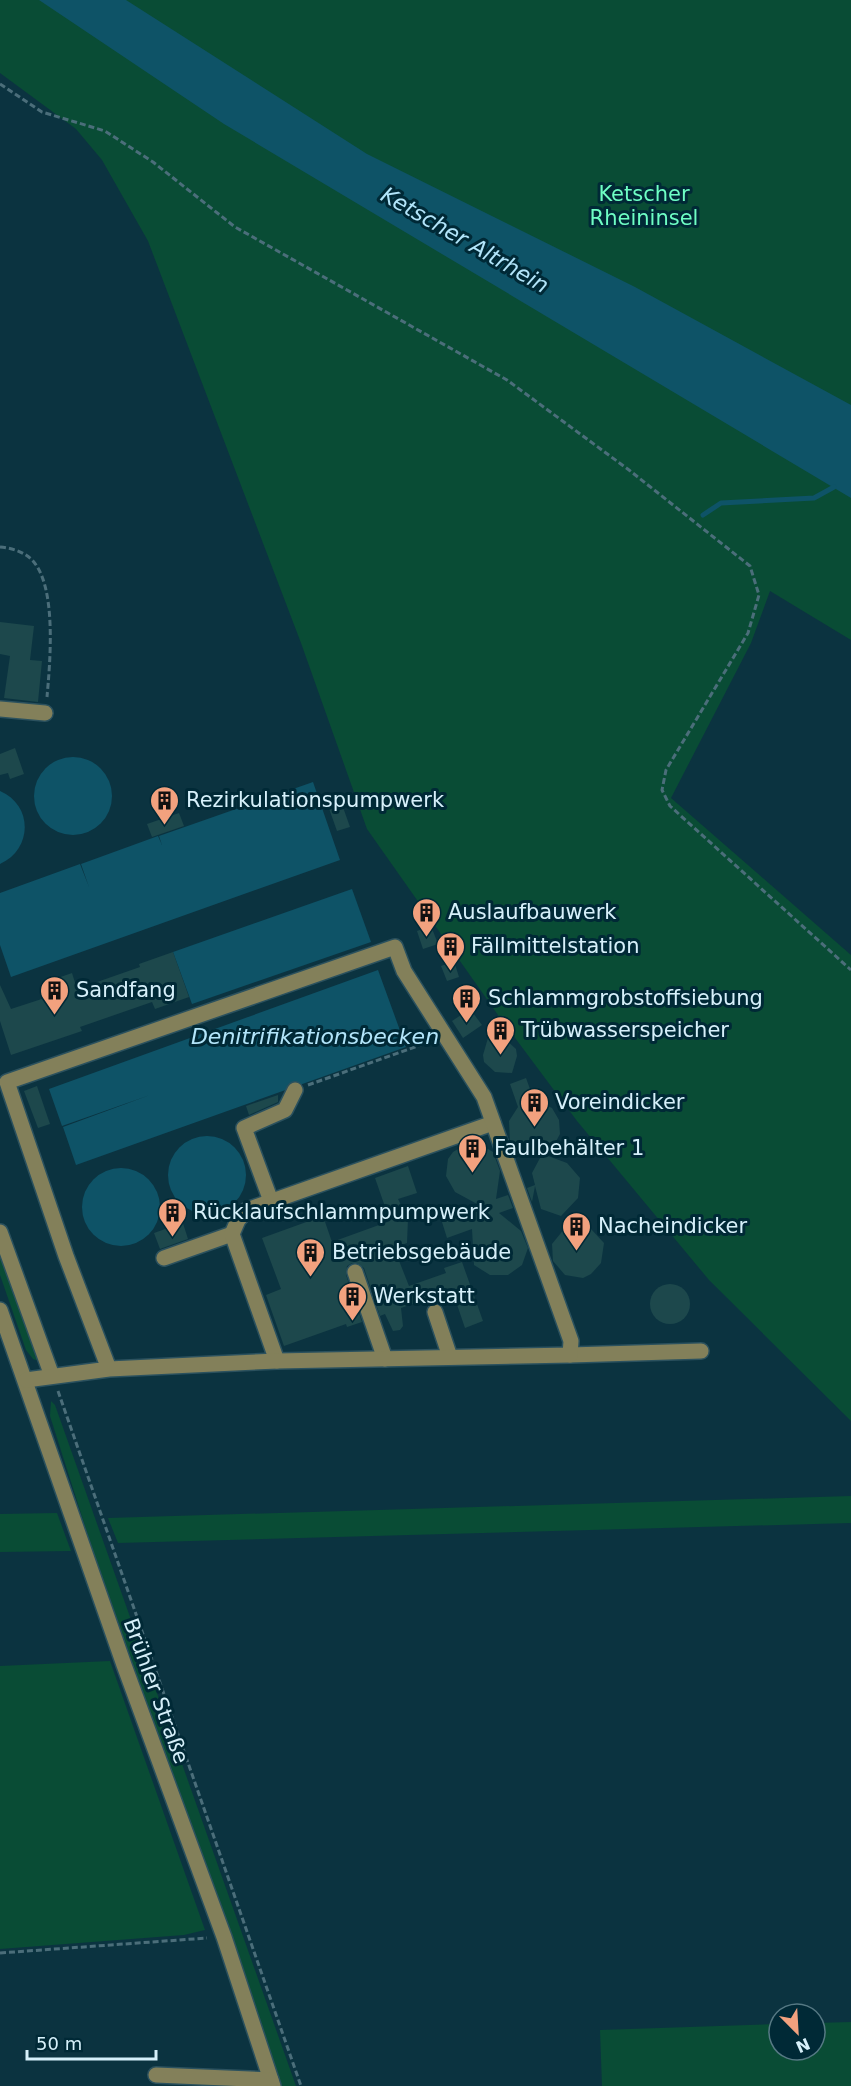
<svg xmlns="http://www.w3.org/2000/svg" width="851" height="2086" viewBox="0 0 851 2086" font-family="'DejaVu Sans',sans-serif">
	<style>
		.green { fill: #094c35 }
		.water { fill: #0e5367 }
		.lines { fill: none; stroke-linecap: round; stroke-linejoin: round }
		.stream { stroke: #0e5367; stroke-width: 5 }
		.building { fill: #1d484c }
		.minor-casing { stroke: #2b515e; stroke-width: 18 }
		.path { stroke: #4b6e7a; stroke-width: 3; stroke-dasharray: 6 3; stroke-linecap: butt }
		.minor { stroke: #83805a; stroke-width: 15 }
		.labels { text-anchor: middle; dominant-baseline: central; stroke-width: 6; stroke-linejoin: round; paint-order: stroke }
		.park-label { font-size: 21px; fill: #6efec4; stroke: #002936 }
		.poi-label { font-size: 21px; fill: #d6f0fa; stroke: #002936; text-anchor: start }
		.street-label { font-size: 21px; fill: #d6f0fa; stroke: #002936 }
		.water-label { font-size: 22px; font-style: italic; fill: #b2e5fa; stroke: #002936 }
	</style>
	<rect width="100%" height="100%" fill="#0b3340"/>
	<g class="green">
		<path d="M 0,0 L 851,0 L 851,640 L 770,591 L 751,643 L 671,798 L 851,955 L 851,1421 L 709,1280 L 577,1121 L 498,1015 L 367,829 L 301,643 L 148,241 L 102,160 L 76,129 L 0,73 Z"/>
		<path d="M 0,1247 L 39,1361 L 33,1359 L 26,1350 L 0,1275 Z"/>
		<path d="M 51,1401 L 55,1405 L 296,2086 L 282,2086 L 91,1545 L 50,1416 Z"/>
		<path d="M 851,1496 L 851,1523 L 118,1543 L 108,1518 Z"/>
		<path d="M 57,1513 L 71,1551 L 0,1552 L 0,1514 Z"/>
		<path d="M 110,1661 L 205,1930 L 184,1935 L 0,1949 L 0,1666 Z"/>
		<path d="M 851,2022 L 851,2086 L 602,2086 L 600,2030 L 779,2024 L 779,2050 L 815,2050 L 815,2023 Z"/>
	</g>
	<g class="water">
		<path d="M 39,0 L 126,0 L 367,154 L 635,287 L 851,405 L 851,498 L 224,124 Z"/>
		<circle cx="73" cy="796" r="39"/>
		<path d="M 313,782 L 340,860 L 11,977 L 0,945 L 0,893 L 80,864 L 89,887 L 81,864 L 158,836 L 162,845 L 159,836 Z"/>
		<path d="M 0,791 C 33,805 33,849 0,864 Z"/>
		<path d="M 352,889 L 371,942 L 192,1004 L 173,952 Z"/>
		<path d="M 378,970 L 406,1047 L 76,1165 L 63,1127 L 150,1095 L 62,1126 L 49,1089 Z"/>
		<circle cx="207" cy="1175" r="39"/>
		<circle cx="121" cy="1207" r="39"/>
	</g>
	<g class="lines">
		<path class="stream" d="M 703,515 L 721,503 L 814,498 L 834,487"/>
	</g>
	<g class="building">
		<path d="M 0,622 L 34,626 L 30,660 L 42,661 L 38,702 L 4,698 L 10,656 L 0,654 Z"/>
		<path d="M 15,748 L 24,774 L 10,779 L 8,773 L 0,775 L 0,754 Z"/>
		<path d="M 339,796 L 350,827 L 337,831 L 326,800 Z"/>
		<path d="M 179,813 L 184,826 L 152,837 L 147,824 Z"/>
		<path d="M 431,926 L 438,944 L 423,949 L 417,931 Z"/>
		<path d="M 173,952 L 189,997 L 155,1009 L 152,1002 L 80,1027 L 82,1031 L 11,1055 L 0,1021 L 0,985 L 11,1009 L 57,994 L 52,980 L 72,973 L 77,989 L 140,967 L 139,964 Z"/>
		<path d="M 454,961 L 459,977 L 447,981 L 441,966 Z"/>
		<path d="M 470,1009 L 482,1025 L 463,1038 L 452,1021 Z"/>
		<path d="M 488,1038 L 505,1039 L 516,1049 L 517,1056 L 512,1073 L 495,1072 L 484,1062 L 483,1055 Z"/>
		<path d="M 526,1078 L 534,1100 L 552,1108 L 559,1120 L 560,1134 L 548,1156 L 567,1163 L 580,1178 L 578,1198 L 561,1216 L 541,1209 L 535,1186 L 532,1202 L 527,1188 L 535,1185 L 532,1173 L 540,1158 L 522,1152 L 510,1142 L 509,1121 L 518,1107 L 510,1084 Z"/>
		<path d="M 37,1086 L 50,1124 L 38,1128 L 24,1091 Z"/>
		<path d="M 278,1095 L 278,1102 L 249,1115 L 246,1106 Z"/>
		<path d="M 468,1143 L 478,1143 L 493,1152 L 500,1171 L 496,1199 L 508,1195 L 513,1208 L 499,1213 L 521,1231 L 528,1248 L 522,1265 L 508,1275 L 490,1275 L 474,1265 L 472,1229 L 447,1238 L 442,1222 L 458,1216 L 457,1213 L 479,1205 L 455,1192 L 446,1176 L 448,1159 L 453,1152 Z"/>
		<path d="M 408,1166 L 417,1193 L 398,1199 L 408,1219 L 407,1243 L 394,1248 L 409,1286 L 446,1273 L 444,1268 L 462,1262 L 483,1321 L 465,1328 L 452,1290 L 401,1308 L 403,1326 L 400,1330 L 393,1331 L 385,1314 L 380,1316 L 364,1268 L 357,1263 L 352,1263 L 347,1266 L 346,1275 L 362,1322 L 347,1327 L 346,1324 L 284,1346 L 266,1295 L 281,1289 L 262,1238 L 323,1216 L 332,1242 L 390,1221 L 375,1178 Z"/>
		<path d="M 181,1217 L 188,1239 L 160,1249 L 154,1233 L 168,1228 L 166,1222 Z"/>
		<path d="M 569,1223 L 590,1228 L 604,1243 L 601,1263 L 591,1274 L 583,1278 L 565,1275 L 553,1261 L 552,1244 Z"/>
		<circle cx="670" cy="1304" r="20"/>
	</g>
	<g class="lines">
		<defs>
			<g id="minor">
				<path d="M 0,709 L 45,713"/>
				<path d="M 271,1201 L 244,1128 L 285,1110 L 295,1090"/>
				<path d="M 0,1232 L 52,1376"/>
				<path d="M 164,1258 L 232,1234"/>
				<path d="M 355,1272 L 385,1359"/>
				<path d="M 0,1310 L 124,1665 L 224,1937 L 273,2086"/>
				<path d="M 435,1312 L 450,1357"/>
				<path d="M 570,1355 L 701,1351"/>
				<path d="M 277,1361 L 232,1234 L 238,1220 L 247,1210 L 493,1123"/>
				<path d="M 26,1380 L 109,1369 L 277,1361 L 570,1355 L 571,1341 L 484,1097 L 404,971 L 395,947 L 7,1082 L 66,1256 L 109,1369"/>
				<path d="M 156,2075 L 271,2080"/>
			</g>
		</defs>
		<use href="#minor" class="minor-casing"/>
		<g class="path">
			<path d="M 0,84 L 42,112 L 105,131 L 153,162 L 235,227 L 507,380 L 629,470 L 750,566 L 759,595 L 748,633 L 666,770 L 662,790 L 670,806 L 851,970"/>
			<path d="M 0,547 C 12,548 25,552 33,561 C 57,588 50,663 47,697"/>
			<path d="M 308,1085 L 432,1041"/>
			<path d="M 58,1391 L 301,2086"/>
			<path d="M 0,1953 L 207,1938"/>
		</g>
		<use href="#minor" class="minor"/>
	</g>
	<defs>
		<symbol id="building-pin" viewBox="-11 -11 22 30"><path d="M0 17L-7.5 6A9.5 9.5 0 1 1 7.5 6Z" fill="#f2a17e" stroke="#002936"/><path d="M-4-6H4V6H1V3H-1V6H-4ZM-2.5-4.3h1.7v1.8h-1.7ZM.8-4.3h1.7v1.8H.8ZM-2.5-1h1.7V.8h-1.7ZM.8-1h1.7V.8H.8Z" fill="#111"/></symbol>
	</defs>
	<g fill-rule="evenodd">
		<use href="#building-pin" x="148" y="784" width="33" height="45"/>
		<use href="#building-pin" x="410" y="896" width="33" height="45"/>
		<use href="#building-pin" x="434" y="930" width="33" height="45"/>
		<use href="#building-pin" x="38" y="974" width="33" height="45"/>
		<use href="#building-pin" x="450" y="982" width="33" height="45"/>
		<use href="#building-pin" x="484" y="1014" width="33" height="45"/>
		<use href="#building-pin" x="518" y="1086" width="33" height="45"/>
		<use href="#building-pin" x="456" y="1132" width="33" height="45"/>
		<use href="#building-pin" x="156" y="1196" width="33" height="45"/>
		<use href="#building-pin" x="560" y="1210" width="33" height="45"/>
		<use href="#building-pin" x="294" y="1236" width="33" height="45"/>
		<use href="#building-pin" x="336" y="1280" width="33" height="45"/>
	</g>
	<g class="labels">
		<g class="park-label">
			<text x="644" y="194">Ketscher<tspan x="644" dy="24">Rheininsel</tspan></text>
		</g>
		<g class="poi-label">
			<text x="186" y="800">Rezirkulationspumpwerk</text>
			<text x="448" y="912">Auslaufbauwerk</text>
			<text x="471" y="946">Fällmittelstation</text>
			<text x="76" y="990">Sandfang</text>
			<text x="488" y="998">Schlammgrobstoffsiebung</text>
			<text x="521" y="1030">Trübwasserspeicher</text>
			<text x="555" y="1102">Voreindicker</text>
			<text x="494" y="1148">Faulbehälter 1</text>
			<text x="193" y="1212">Rücklaufschlammpumpwerk</text>
			<text x="598" y="1226">Nacheindicker</text>
			<text x="332" y="1252">Betriebsgebäude</text>
			<text x="373" y="1296">Werkstatt</text>
		</g>
		<g class="street-label">
			<text transform="translate(156 1691) rotate(70)">Brühler Straße</text>
		</g>
		<g class="water-label">
			<text transform="translate(465 240) rotate(30)">Ketscher Altrhein</text>
			<text x="315" y="1036">Denitrifikationsbecken</text>
		</g>
	</g>
	<g transform="translate(797 2032) rotate(156)"><circle r="28" fill="#002936" stroke="#567984" stroke-width="1.5"/>
	<path d="M0-4.5L10 22L0 15L-10 22Z" fill="#f2a17e"/>
	<text y="-9" font-size="16" font-weight="bold" text-anchor="middle" fill="#d6f0fa">N</text>
	</g>
	<path d="M27 2050v9h129v-9" fill="none" stroke="#d6f0fa" stroke-width="3"/>
	<text x="36" y="2050" font-size="18" fill="#d6f0fa" stroke="#002936" stroke-width="4.5" paint-order="stroke">50 m</text>
</svg>
